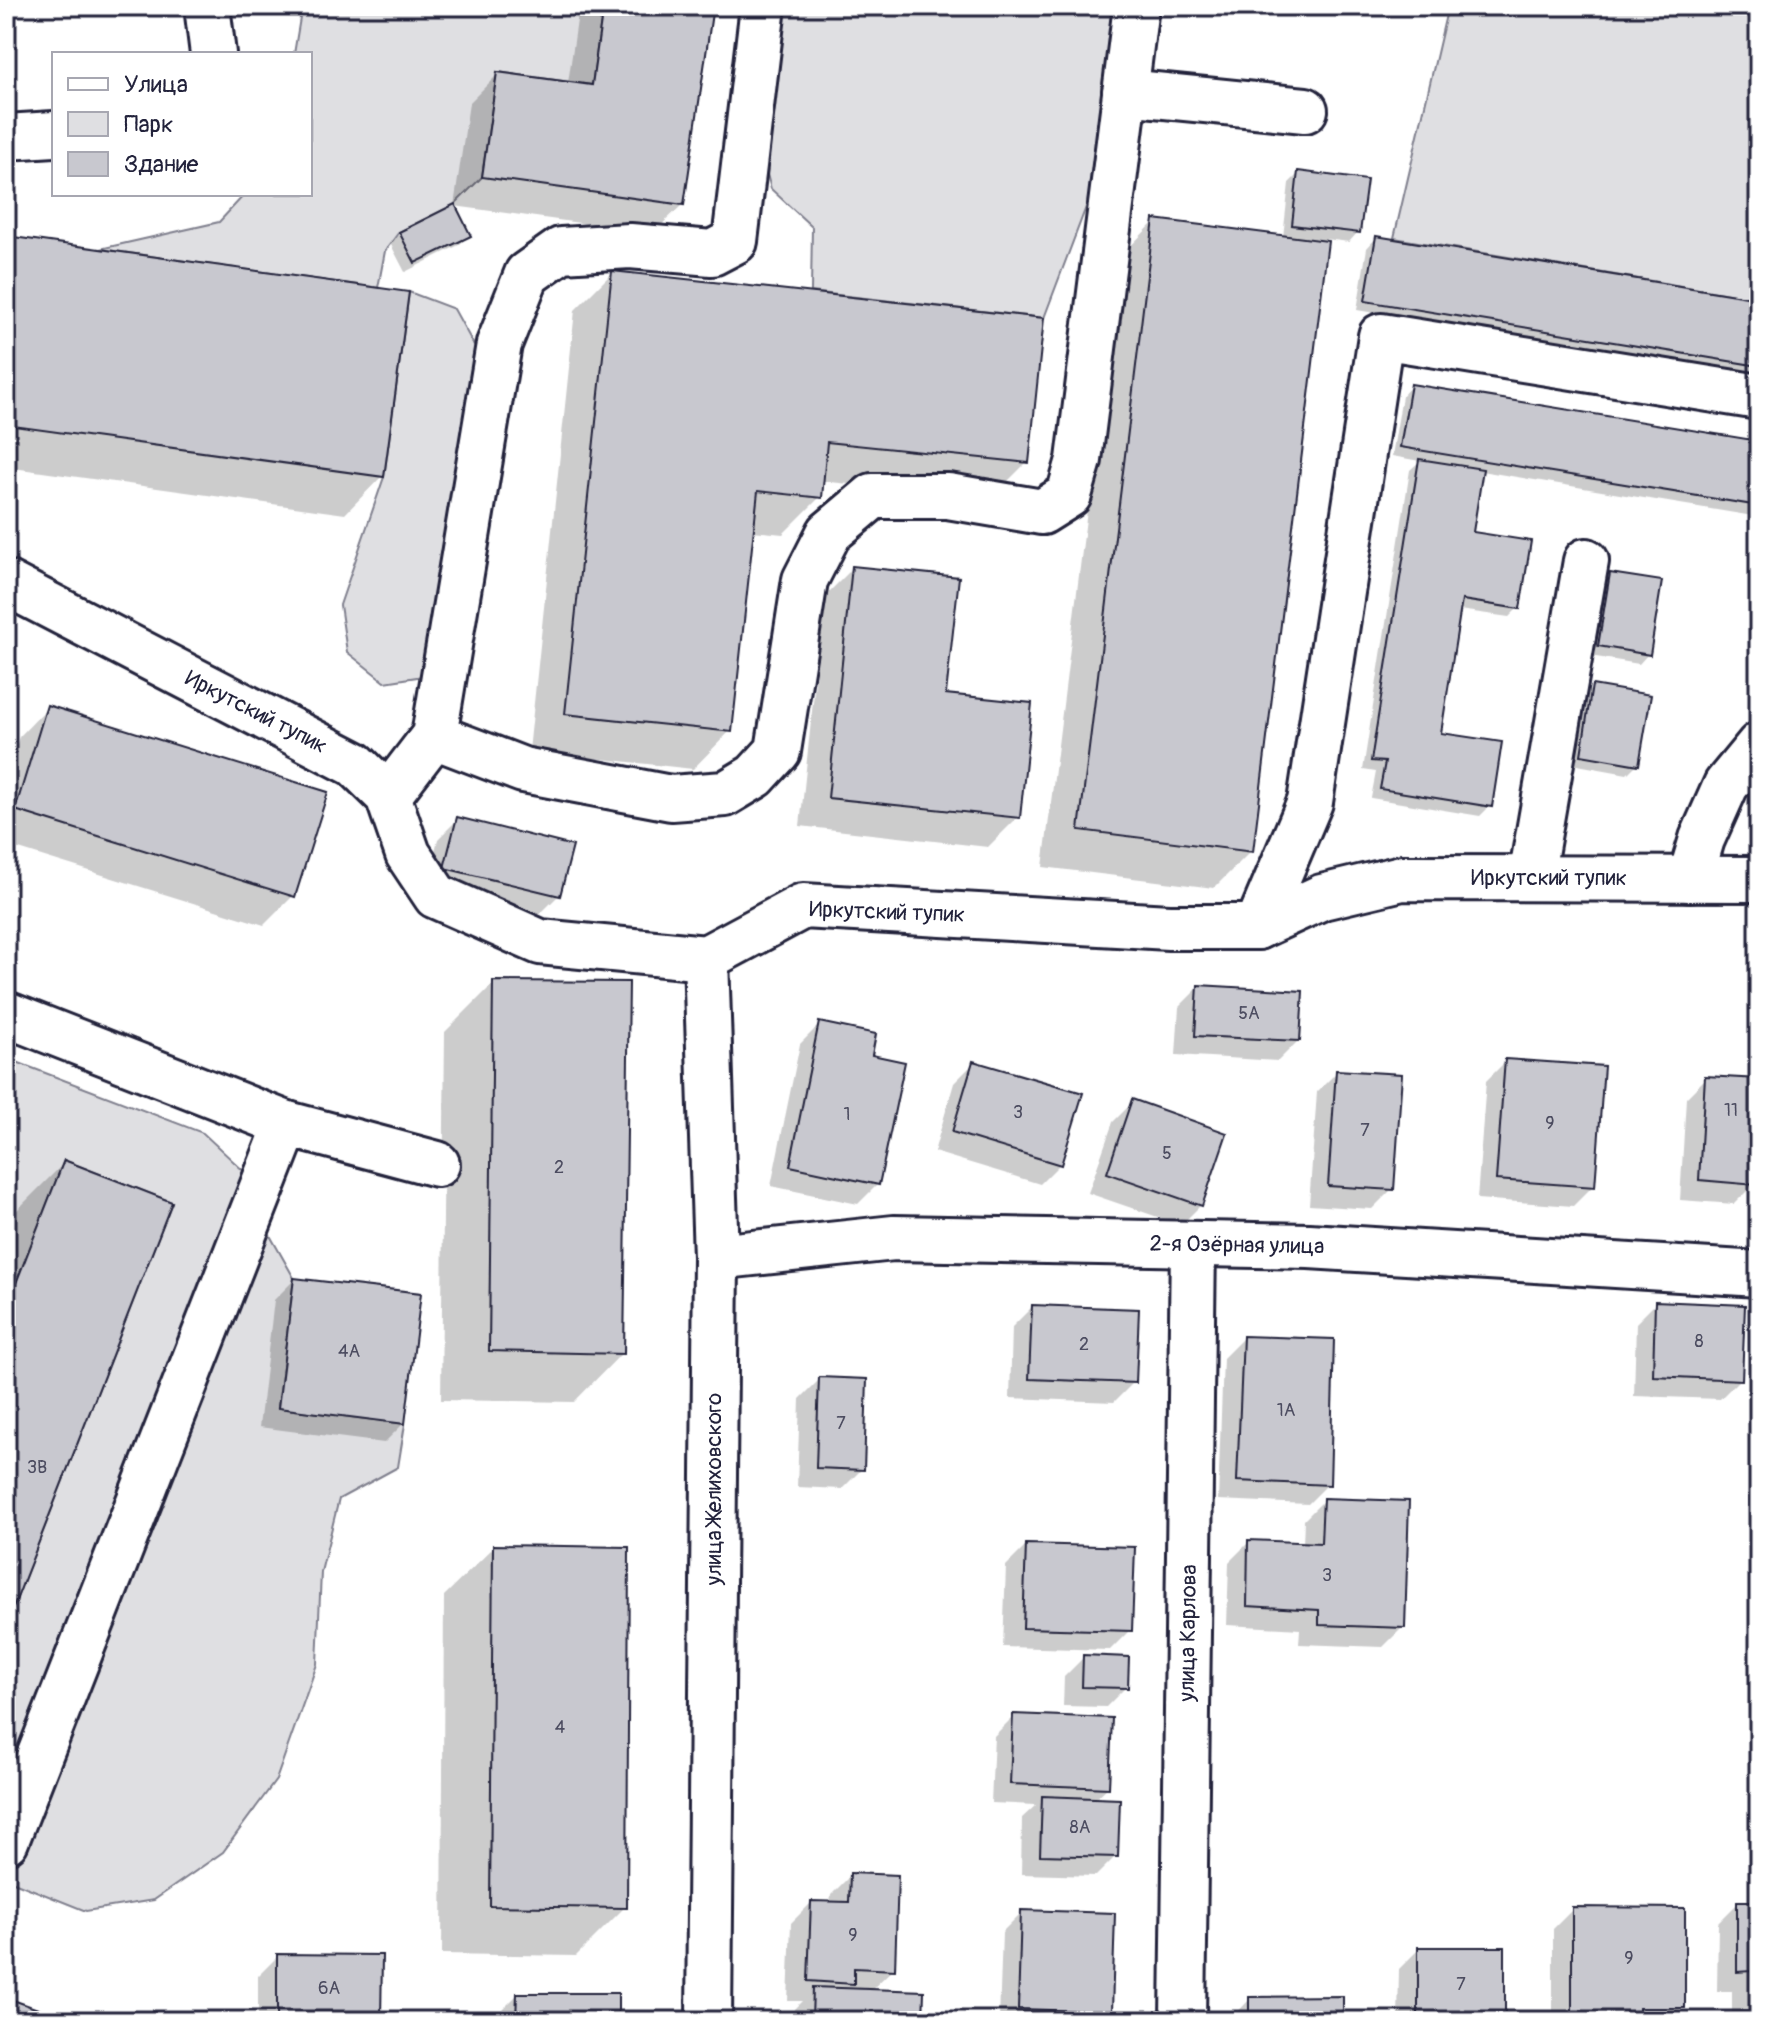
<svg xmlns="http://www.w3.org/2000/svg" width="1765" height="2027" viewBox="0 0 1765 2027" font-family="Pangolin,sans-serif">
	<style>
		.green { fill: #dfdfe2; stroke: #80808e; stroke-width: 2 }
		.shadow { fill: #0003 }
		.building { fill: #c8c8cf; stroke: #22223b; stroke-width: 2 }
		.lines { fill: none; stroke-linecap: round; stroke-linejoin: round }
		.minor-casing { stroke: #22223b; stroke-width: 50 }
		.minor { stroke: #fff; stroke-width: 44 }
		.labels { text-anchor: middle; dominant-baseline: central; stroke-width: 6; stroke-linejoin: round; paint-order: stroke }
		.number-label { font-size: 18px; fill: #4c4c60 }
		.street-label { font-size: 22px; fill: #22223b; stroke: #fff }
	</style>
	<rect width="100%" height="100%" fill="#fff"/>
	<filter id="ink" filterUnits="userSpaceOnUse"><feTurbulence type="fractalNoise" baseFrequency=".0125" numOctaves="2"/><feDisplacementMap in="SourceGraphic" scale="16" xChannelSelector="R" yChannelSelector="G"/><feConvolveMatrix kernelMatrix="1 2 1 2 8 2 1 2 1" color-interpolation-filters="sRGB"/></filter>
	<g filter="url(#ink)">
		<g class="green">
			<path d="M 302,6 L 603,6 L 592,85 L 497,72 L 482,177 L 455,204 L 399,232 L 385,251 L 378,288 L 100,249 L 219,222 L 245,194 L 310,194 L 310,54 L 294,54 Z"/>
			<path d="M 777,6 L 1109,6 L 1115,27 L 1089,199 L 1044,318 L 811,292 L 812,227 L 771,189 L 754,127 Z"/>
			<path d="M 1448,6 L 1759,6 L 1759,299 L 1394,238 Z"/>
			<path d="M 409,292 L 454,309 L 480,356 L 423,676 L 385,682 L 347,652 L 340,605 L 384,477 Z"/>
			<path d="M 6,1058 L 203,1133 L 248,1175 L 267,1230 L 294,1278 L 278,1408 L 405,1424 L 398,1467 L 339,1499 L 321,1572 L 317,1664 L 276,1780 L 223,1852 L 154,1900 L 86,1911 L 6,1879 L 6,1626 L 172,1202 L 64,1160 L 6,1309 Z"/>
		</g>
		<g class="shadow">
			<path d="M 579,6 L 710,6 L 683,204 L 653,233 L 454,206 L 469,103 L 498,74 L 568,83 Z"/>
			<path d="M 1299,173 L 1358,232 L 1349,242 L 1326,239 L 1251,851 L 1214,888 L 1043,867 L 1118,259 L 1155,221 L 1283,237 L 1289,183 Z"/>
			<path d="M 400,234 L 469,235 L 459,245 L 405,272 L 390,243 Z"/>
			<path d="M 6,238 L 382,476 L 345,514 L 6,467 Z"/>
			<path d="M 1376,238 L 1759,301 L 1759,377 L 1357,310 L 1367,248 Z"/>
			<path d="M 612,273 L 1027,462 L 990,499 L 821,481 L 820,497 L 783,534 L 752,531 L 730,731 L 693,769 L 529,751 L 575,310 Z"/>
			<path d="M 1411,386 L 1759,443 L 1759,517 L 1481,471 L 1471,534 L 1518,608 L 1509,617 L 1459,610 L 1438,735 L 1490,806 L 1480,816 L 1371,798 L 1376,772 L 1363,770 L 1410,470 L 1420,461 L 1392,456 L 1402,396 Z"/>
			<path d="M 853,568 L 944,696 L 1018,817 L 988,847 L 800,826 L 824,597 Z"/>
			<path d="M 1611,575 L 1648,654 L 1639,664 L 1590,656 L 1601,584 Z"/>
			<path d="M 1592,688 L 1637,764 L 1627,774 L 1572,764 L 1583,697 Z"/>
			<path d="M 48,707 L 293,896 L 264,925 L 6,845 L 6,778 L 19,737 Z"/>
			<path d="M 458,819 L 559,895 L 539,915 L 426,888 L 438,839 Z"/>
			<path d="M 494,983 L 622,1353 L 574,1402 L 441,1400 L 445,1032 Z"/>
			<path d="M 1199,987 L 1298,1041 L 1278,1061 L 1176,1055 L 1179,1007 Z"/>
			<path d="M 820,1024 L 869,1056 L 878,1184 L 858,1204 L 771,1186 L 800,1044 Z"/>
			<path d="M 1506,1061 L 1593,1186 L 1573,1206 L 1477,1199 L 1486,1081 Z"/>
			<path d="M 974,1063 L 1060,1164 L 1040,1184 L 934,1152 L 954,1083 Z"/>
			<path d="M 1337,1072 L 1392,1189 L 1372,1209 L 1309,1205 L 1317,1092 Z"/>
			<path d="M 1706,1078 L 1759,1081 L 1754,1184 L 1734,1204 L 1680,1200 L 1686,1098 Z"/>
			<path d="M 1133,1102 L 1201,1205 L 1181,1225 L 1088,1193 L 1113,1122 Z"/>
			<path d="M 65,1162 L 6,1620 L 6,1236 L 16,1211 Z"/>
			<path d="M 1759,1229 L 1759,1258 L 1754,1258 L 1756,1232 Z"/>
			<path d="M 294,1280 L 404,1423 L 384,1443 L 259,1427 L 274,1300 Z"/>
			<path d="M 1656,1303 L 1740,1379 L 1720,1399 L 1634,1396 L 1636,1323 Z"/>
			<path d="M 1032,1307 L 1134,1382 L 1114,1402 L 1010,1398 L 1012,1327 Z"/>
			<path d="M 1243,1338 L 1328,1484 L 1308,1504 L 1218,1500 L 1223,1358 Z"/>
			<path d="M 820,1379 L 862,1469 L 842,1489 L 797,1487 L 800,1399 Z"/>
			<path d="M 1324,1500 L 1403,1627 L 1383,1647 L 1299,1644 L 1300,1629 L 1227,1625 L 1229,1562 L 1249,1542 L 1303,1544 L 1304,1520 Z"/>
			<path d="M 1026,1546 L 1130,1630 L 1110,1650 L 1003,1647 L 1006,1566 Z"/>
			<path d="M 493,1548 L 625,1907 L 576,1956 L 442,1954 L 444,1596 Z"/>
			<path d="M 1084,1657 L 1126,1687 L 1106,1707 L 1063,1706 L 1064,1677 Z"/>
			<path d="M 1014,1716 L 1108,1787 L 1094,1800 L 1116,1856 L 1096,1876 L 1021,1874 L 1022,1818 L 1036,1805 L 991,1803 L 994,1736 Z"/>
			<path d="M 851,1875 L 893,1969 L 870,1991 L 921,2021 L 794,2021 L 794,2009 L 802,2001 L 788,2001 L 791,1923 L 811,1903 L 830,1904 L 831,1895 Z"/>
			<path d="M 1738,1903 L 1759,1903 L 1759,2021 L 1732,2021 L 1732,1991 L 1717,1991 L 1718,1923 Z"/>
			<path d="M 1573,1909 L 1683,2007 L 1669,2021 L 1553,2021 L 1553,1929 Z"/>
			<path d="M 1022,1912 L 1110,2012 L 1101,2021 L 999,2021 L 1002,1932 Z"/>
			<path d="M 1419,1949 L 1503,2021 L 1398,2021 L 1399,1969 Z"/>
			<path d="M 278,1956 L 379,2021 L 258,2021 L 258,1976 Z"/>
			<path d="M 517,1995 L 616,2021 L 497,2021 L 497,2015 Z"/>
			<path d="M 1250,1999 L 1341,2021 L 1229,2021 Z"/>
			<path d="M 101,2015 L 118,2021 L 96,2021 Z"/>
		</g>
		<g class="building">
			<path d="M 603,6 L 713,6 L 684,205 L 482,177 L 497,72 L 592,85 Z"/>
			<path d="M 1298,171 L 1367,180 L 1360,233 L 1292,225 Z"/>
			<path d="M 455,204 L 471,236 L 415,263 L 399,232 Z"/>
			<path d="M 1154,219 L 1328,241 L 1253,852 L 1079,830 Z"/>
			<path d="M 6,236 L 409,292 L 384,477 L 6,425 Z"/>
			<path d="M 1376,236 L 1759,299 L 1759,366 L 1365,301 Z"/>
			<path d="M 612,271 L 1044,318 L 1029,463 L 827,442 L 822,498 L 758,491 L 732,732 L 565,714 Z"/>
			<path d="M 1411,384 L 1759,441 L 1759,506 L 1400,447 Z"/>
			<path d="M 1419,459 L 1483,469 L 1473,532 L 1531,541 L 1520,609 L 1462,600 L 1441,733 L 1502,742 L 1492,807 L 1380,789 L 1385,762 L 1371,761 Z"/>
			<path d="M 852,566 L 959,577 L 946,694 L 1032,703 L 1020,818 L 828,798 Z"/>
			<path d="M 1610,573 L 1662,581 L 1650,655 L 1598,646 Z"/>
			<path d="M 1592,685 L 1651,695 L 1639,765 L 1581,755 Z"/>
			<path d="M 47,705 L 328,792 L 295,897 L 15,810 Z"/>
			<path d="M 457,817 L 573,846 L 560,896 L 444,868 Z"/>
			<path d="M 493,981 L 629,982 L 624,1354 L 489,1351 Z"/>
			<path d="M 1198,985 L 1303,991 L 1300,1041 L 1195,1036 Z"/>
			<path d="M 819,1022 L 876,1034 L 872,1055 L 905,1062 L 879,1185 L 790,1166 Z"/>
			<path d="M 1505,1059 L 1604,1066 L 1595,1187 L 1496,1180 Z"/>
			<path d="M 973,1061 L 1083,1093 L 1061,1165 L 952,1132 Z"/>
			<path d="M 1336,1070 L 1402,1074 L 1394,1190 L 1328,1186 Z"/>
			<path d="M 1705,1076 L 1759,1079 L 1756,1185 L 1699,1180 Z"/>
			<path d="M 1132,1099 L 1227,1133 L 1202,1206 L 1107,1173 Z"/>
			<path d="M 64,1160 L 172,1202 L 6,1626 L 6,1309 Z"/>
			<path d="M 294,1278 L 421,1293 L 405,1424 L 278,1408 Z"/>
			<path d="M 1655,1301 L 1745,1305 L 1742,1380 L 1653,1376 Z"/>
			<path d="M 1032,1305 L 1139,1309 L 1136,1383 L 1029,1379 Z"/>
			<path d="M 1243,1336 L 1334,1339 L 1330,1485 L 1237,1481 Z"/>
			<path d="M 819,1377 L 867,1379 L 864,1470 L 816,1468 Z"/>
			<path d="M 1323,1498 L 1409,1501 L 1405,1628 L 1319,1625 L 1319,1610 L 1247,1606 L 1248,1540 L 1321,1543 Z"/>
			<path d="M 1026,1544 L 1135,1547 L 1132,1631 L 1023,1628 Z"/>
			<path d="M 493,1545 L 629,1547 L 627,1908 L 490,1906 Z"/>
			<path d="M 1083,1655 L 1129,1657 L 1128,1688 L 1082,1687 Z"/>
			<path d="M 1013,1714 L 1112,1718 L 1109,1788 L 1010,1784 Z"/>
			<path d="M 1042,1796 L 1120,1799 L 1118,1857 L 1040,1855 Z"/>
			<path d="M 850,1873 L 898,1875 L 895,1970 L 854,1968 L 854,1984 L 808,1981 L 811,1901 L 849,1902 Z"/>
			<path d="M 1737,1901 L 1759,1901 L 1759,2013 L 1751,2013 L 1751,1971 L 1737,1972 Z"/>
			<path d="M 1572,1907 L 1685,1908 L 1685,2008 L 1639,2008 L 1639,2021 L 1572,2021 Z"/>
			<path d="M 1021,1910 L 1115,1913 L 1112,2012 L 1018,2009 Z"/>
			<rect x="1418" y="1947" width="87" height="74"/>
			<path d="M 277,1954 L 382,1955 L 381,2021 L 277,2021 Z"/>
			<path d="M 813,1987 L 924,1991 L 923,2021 L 812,2021 Z"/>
			<path d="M 517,1993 L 618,1993 L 618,2021 L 516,2021 Z"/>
			<path d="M 1343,1996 L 1343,2021 L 1249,2021 L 1249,1997 Z"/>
			<path d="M 13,2000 L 71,2021 L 6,2021 Z"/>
		</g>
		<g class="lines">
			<defs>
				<g id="minor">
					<path d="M 207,6 L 213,54"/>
					<path d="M 1125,92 L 1305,110"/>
					<path d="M 6,137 L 54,134"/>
					<path d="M 6,583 L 355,764 L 388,796 L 408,854 L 436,896 L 540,942 L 706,958 L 803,906 L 1169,927 L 1257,927 L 1322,897 L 1402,878 L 1759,879"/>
					<path d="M 434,736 L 523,770 L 671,798 L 725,794 L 755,776 L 778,751 L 805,580 L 829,533 L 873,496 L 948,496 L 1042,512 L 1069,495 L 1079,460 L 1136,6"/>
					<path d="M 388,796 L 434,736 L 499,344 L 527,274 L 561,250 L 630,246 L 712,253 L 735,241 L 763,6"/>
					<path d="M 1531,878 L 1586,561"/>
					<path d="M 1690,879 L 1702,839 L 1726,785 L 1759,745"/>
					<path d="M 1257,927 L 1310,802 L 1381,336 L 1759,397"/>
					<path d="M 706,958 L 716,1257 L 709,2021"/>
					<path d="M 6,1014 L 287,1124 L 6,1841"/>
					<path d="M 287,1124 L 437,1164"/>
					<path d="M 716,1257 L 894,1238 L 1309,1246 L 1759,1274"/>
					<path d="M 1183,2021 L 1193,1244"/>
				</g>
			</defs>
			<use href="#minor" class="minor-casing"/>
			<use href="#minor" class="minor"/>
		</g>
	</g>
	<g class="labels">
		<g class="number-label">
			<text x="1249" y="1013">5А</text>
			<text x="1731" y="1110">11</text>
			<text x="1018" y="1112">3</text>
			<text x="847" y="1114">1</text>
			<text x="1550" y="1123">9</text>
			<text x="1365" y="1130">7</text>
			<text x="1167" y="1153">5</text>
			<text x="559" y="1167">2</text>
			<text x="1699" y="1341">8</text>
			<text x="1084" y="1344">2</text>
			<text x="349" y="1351">4А</text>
			<text x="1286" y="1410">1А</text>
			<text x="841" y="1423">7</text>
			<text x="37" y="1467">3В</text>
			<text x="1327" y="1575">3</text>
			<text x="560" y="1727">4</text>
			<text x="1080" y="1827">8А</text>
			<text x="853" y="1935">9</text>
			<text x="1629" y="1958">9</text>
			<text x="1461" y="1984">7</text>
			<text x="329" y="1988">6А</text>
		</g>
		<g class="street-label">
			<text transform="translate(256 712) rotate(27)">Иркутский тупик</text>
			<text x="1549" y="878">Иркутский тупик</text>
			<text transform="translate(887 912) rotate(2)">Иркутский тупик</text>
			<text transform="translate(1237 1245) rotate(1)">2-я Озёрная улица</text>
			<text transform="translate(714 1489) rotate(-90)">улица Желиховского</text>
			<text transform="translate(1188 1633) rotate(-89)">улица Карлова</text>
		</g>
	</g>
	<rect width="1765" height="2027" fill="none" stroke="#fff" stroke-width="32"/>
	<rect x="16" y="16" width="1733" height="1995" fill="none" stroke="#22223b" stroke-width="3" filter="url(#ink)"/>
	<rect x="52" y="52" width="260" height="144" fill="#ffffff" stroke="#a7a7b1" stroke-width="2"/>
	<rect x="68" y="78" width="40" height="12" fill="#ffffff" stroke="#a7a7b1" stroke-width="2"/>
	<text x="124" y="92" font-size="24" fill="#22223b">Улица</text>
	<rect x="68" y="112" width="40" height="24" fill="#dfdfe2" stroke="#a7a7b1" stroke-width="2"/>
	<text x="124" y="132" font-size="24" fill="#22223b">Парк</text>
	<rect x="68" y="152" width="40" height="24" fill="#c8c8cf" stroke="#a7a7b1" stroke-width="2"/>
	<text x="124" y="172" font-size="24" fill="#22223b">Здание</text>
</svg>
